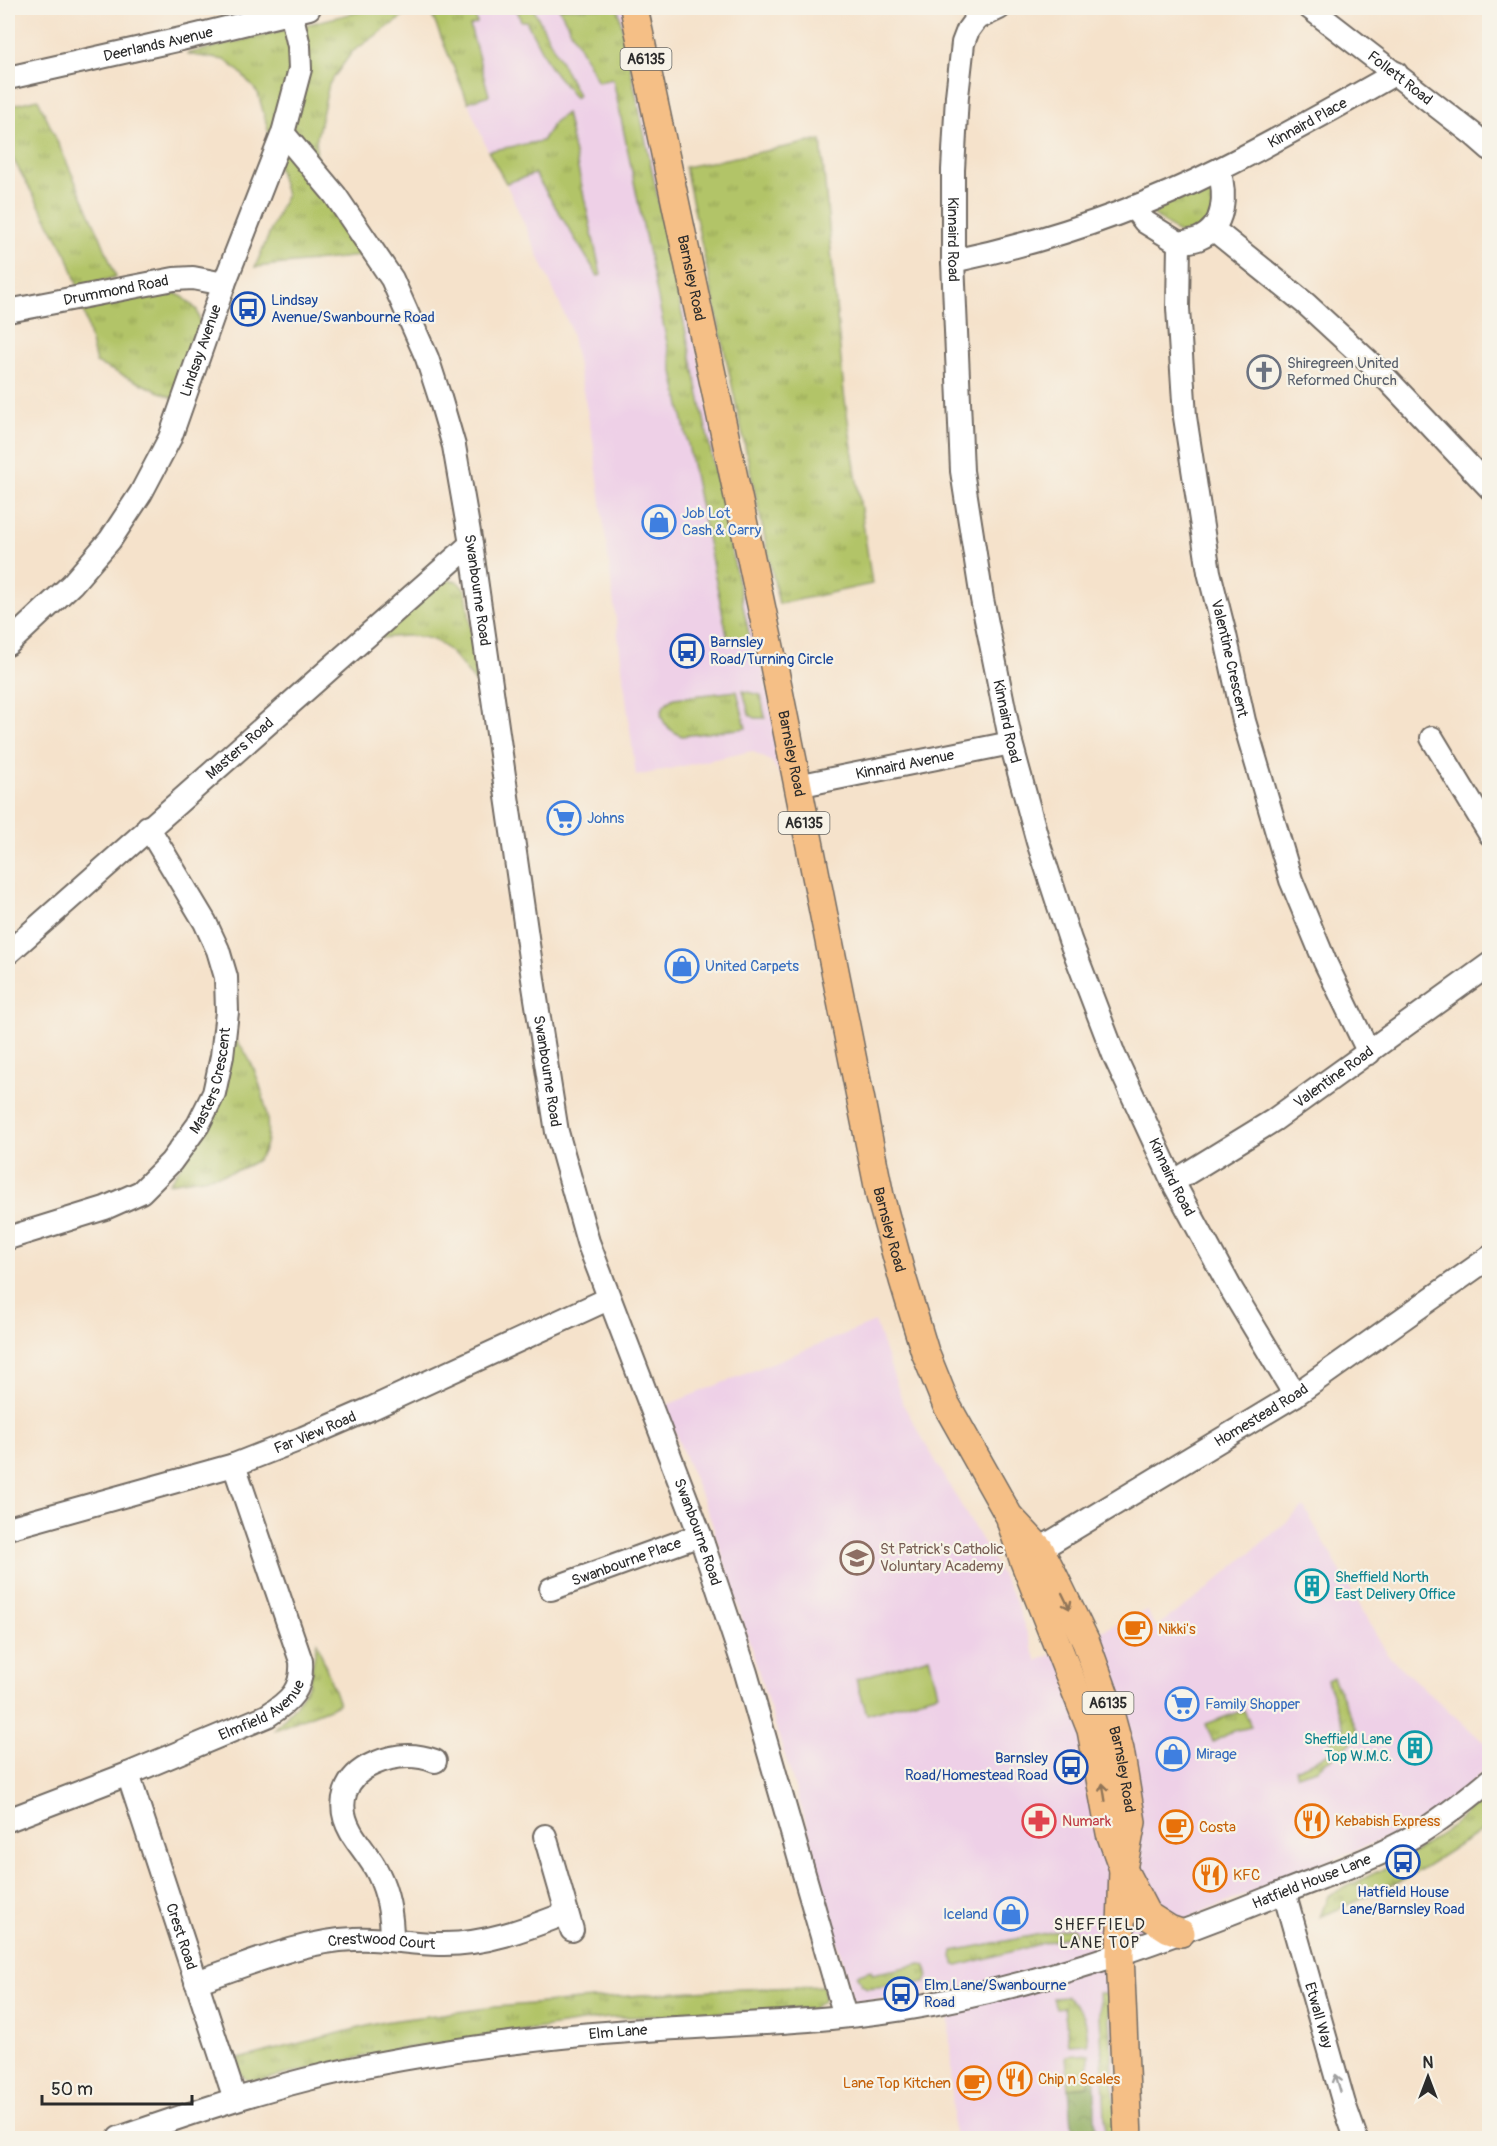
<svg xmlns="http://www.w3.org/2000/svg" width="1497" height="2146" viewBox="0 0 1497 2146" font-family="Pangolin,sans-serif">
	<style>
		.built { fill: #eed0e7 }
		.grass { fill: url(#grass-tufts); stroke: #6e7849; stroke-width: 1.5 }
		.forest { fill: url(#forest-crowns); stroke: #5c6a44; stroke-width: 1.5 }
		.pitch { fill: #b2c467; stroke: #6e7849; stroke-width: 1.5 }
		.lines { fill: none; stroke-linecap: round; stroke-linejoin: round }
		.minor-casing { stroke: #726b63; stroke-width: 26 }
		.major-casing { stroke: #726b63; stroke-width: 30 }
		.minor { stroke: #fff; stroke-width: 22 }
		.major { stroke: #f5bf86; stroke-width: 27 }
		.oneway { stroke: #907558 }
		.oneway2 { stroke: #a0a0a0 }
		.labels { text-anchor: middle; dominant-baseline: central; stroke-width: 4.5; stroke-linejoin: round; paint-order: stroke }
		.shield { fill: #f7f3e8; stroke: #686764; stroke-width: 1.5 }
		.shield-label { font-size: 14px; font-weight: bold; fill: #2b2b2b }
		.street-label { font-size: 15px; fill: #2b2b2b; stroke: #f7f3e8 }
		.transit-label { font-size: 15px; fill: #164399; stroke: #f7f3e8; text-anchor: start }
		.worship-label { font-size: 15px; fill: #5b616d; stroke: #f7f3e8; text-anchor: start }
		.shop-label { font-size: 15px; fill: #366cbe; stroke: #f7f3e8; text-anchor: start }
		.education-label { font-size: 15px; fill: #785e54; stroke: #f7f3e8; text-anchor: start }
		.culture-label { font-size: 15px; fill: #0d838f; stroke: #f7f3e8; text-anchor: start }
		.food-label { font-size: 15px; fill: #c56008; stroke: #f7f3e8; text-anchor: start }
		.health-label { font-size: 15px; fill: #be3a42; stroke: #f7f3e8; text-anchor: start }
		.neighbourhood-label { font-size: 16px; letter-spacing: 1.5px; fill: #2b2b2b; stroke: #f7f3e8 }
	</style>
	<defs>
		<pattern id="grass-tufts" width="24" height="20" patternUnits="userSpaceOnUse" patternTransform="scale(1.5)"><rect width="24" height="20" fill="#b2c467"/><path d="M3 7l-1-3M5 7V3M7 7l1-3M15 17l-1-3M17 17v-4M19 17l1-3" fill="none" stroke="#919f55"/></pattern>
		<pattern id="forest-crowns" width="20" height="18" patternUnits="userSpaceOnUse" patternTransform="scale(1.5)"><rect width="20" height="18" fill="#8daa5c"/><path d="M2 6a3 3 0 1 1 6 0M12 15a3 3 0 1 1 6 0" fill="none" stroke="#738b4c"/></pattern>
	</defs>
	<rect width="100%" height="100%" fill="#f7f3e8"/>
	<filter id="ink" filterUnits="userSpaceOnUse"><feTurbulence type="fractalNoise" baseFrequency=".0167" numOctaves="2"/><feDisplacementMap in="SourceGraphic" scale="12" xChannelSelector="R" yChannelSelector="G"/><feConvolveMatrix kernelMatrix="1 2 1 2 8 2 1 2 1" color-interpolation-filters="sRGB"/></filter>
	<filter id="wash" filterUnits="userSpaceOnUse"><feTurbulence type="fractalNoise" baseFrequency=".008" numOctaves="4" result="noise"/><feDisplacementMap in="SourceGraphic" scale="24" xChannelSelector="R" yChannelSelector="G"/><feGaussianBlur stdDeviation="1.35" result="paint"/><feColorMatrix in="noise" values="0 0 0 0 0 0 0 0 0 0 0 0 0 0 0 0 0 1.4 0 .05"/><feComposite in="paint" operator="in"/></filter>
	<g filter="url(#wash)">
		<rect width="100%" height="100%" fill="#f5e2cb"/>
		<g class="built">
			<path d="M 429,8 L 625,8 L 787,785 L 772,762 L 752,751 L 636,776 L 593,440 L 570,327 L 506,183 L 488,151 Z"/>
			<path d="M 875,1322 L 904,1406 L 1014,1597 L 1037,1661 L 1147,1610 L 1155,1627 L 1198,1597 L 1304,1507 L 1389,1657 L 1489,1747 L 1489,1766 L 1459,1794 L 1410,1828 L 1110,1950 L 1120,2138 L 954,2138 L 949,2020 L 944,1990 L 853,2003 L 811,1839 L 711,1520 L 664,1406 Z"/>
		</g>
		<g class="grass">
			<path d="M 374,8 L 410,8 L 404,16 L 352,52 L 329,84 L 316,141 L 316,185 L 362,256 L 255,267 L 286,195 L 258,93 L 241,73 L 225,60 L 186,54 Z"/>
			<path d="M 429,8 L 473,8 L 477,23 L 470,26 L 489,95 L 468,102 Z"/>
			<path d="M 512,8 L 533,8 L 578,95 L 575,98 L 550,67 L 526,21 L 521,21 L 518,12 Z"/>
			<path d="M 559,8 L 618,8 L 749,634 L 741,642 L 733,642 L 728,640 L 613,79 L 598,82 Z"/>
			<path d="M 38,99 L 100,236 L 116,277 L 78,287 L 67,255 L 8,150 L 8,106 Z"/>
			<path d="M 566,113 L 601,275 L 598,276 L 535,174 L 506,183 L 488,151 L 542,141 L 554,122 Z"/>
			<path d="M 821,140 L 844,393 L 872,584 L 779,604 L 685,167 Z"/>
			<path d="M 1216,178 L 1213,218 L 1198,231 L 1178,233 L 1145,208 Z"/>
			<path d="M 168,290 L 183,297 L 197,310 L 202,331 L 180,401 L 96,363 L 83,308 Z"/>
			<path d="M 445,580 L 457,581 L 466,591 L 478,686 C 441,637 436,631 374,639 Z"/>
			<path d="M 737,691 L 746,728 L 682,736 C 663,728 651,710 674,698 Z"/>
			<path d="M 743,691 L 761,695 L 765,718 L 755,718 L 749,714 Z"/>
			<path d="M 233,1038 C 256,1054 285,1144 254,1162 C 230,1177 196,1178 169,1183 L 201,1137 Z"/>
			<path d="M 317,1642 L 339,1704 L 274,1730 L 295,1706 L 309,1684 Z"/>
			<path d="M 1333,1677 L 1360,1736 L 1317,1769 L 1297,1775 L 1295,1769 L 1317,1760 L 1334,1750 L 1329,1735 L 1344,1728 L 1327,1680 Z"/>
			<path d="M 1244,1710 L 1251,1727 L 1234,1731 L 1213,1742 L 1206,1724 Z"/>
			<path d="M 1489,1793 L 1489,1826 L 1406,1879 L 1320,1917 L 1328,1896 L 1411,1855 L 1452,1826 Z"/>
			<path d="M 1072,1928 L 1077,1934 L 958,1966 L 955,1965 L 952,1957 L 953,1951 Z"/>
			<path d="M 921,1964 L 925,1965 C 929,1971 929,1977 925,1982 L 867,1988 L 862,1985 L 856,1975 L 871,1970 L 872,1974 Z"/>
			<path d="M 824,1986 L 824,2000 L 812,2009 L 608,2018 L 383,2052 L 262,2080 L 246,2080 L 235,2067 L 235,2060 L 246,2057 L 383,2022 L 495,2007 L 691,1991 Z"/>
			<path d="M 1099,1993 L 1105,1993 L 1109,1996 L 1116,2138 L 1106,2138 Z"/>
			<path d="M 1067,1997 C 1087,2012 1086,2020 1088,2044 L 1069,2045 L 1064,2007 L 1056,2008 L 1053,1998 Z"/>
			<path d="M 1089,2054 L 1088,2086 L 1069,2088 L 1066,2056 Z"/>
		</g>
		<path class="forest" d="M 1088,2078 L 1095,2078 L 1095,2138 L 1073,2138 L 1069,2088 L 1088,2086 Z"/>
		<path class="pitch" d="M 929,1657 L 938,1693 L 867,1714 L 856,1679 Z"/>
	</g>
	<g filter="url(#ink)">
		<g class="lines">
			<defs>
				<g id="minor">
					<path id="s1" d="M 999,8 L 976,19 L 968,30 L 963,43 L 957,96 L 953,170 L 953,261 L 962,471 L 982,599 L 1011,743 L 1038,842 L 1070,940 L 1114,1055 L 1173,1182 L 1230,1287 L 1295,1395"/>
					<path id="s2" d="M 1310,8 L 1474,135 L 1490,149"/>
					<path id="s3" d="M 8,78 L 181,39 L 309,8"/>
					<path id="s4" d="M 283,133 L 335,195 L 392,279 L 427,358 L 440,398 L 454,446 L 471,544 L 534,986 L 557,1132 L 588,1242 L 700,1535 L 746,1673 L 845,2016"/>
					<path d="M 1133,207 L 1145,222 L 1179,243 C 1185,242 1192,241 1198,239 C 1226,228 1226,194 1219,170"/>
					<path d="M 1213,229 L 1306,304 L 1383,375 L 1490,488"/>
					<path id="s5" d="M 1179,243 L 1178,308 L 1185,417 L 1209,572 L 1225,635 L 1244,721 L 1291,880 L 1325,962 L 1369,1053"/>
					<path id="s6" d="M 953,261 C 1044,242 1136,211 1220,169 C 1280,139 1338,106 1396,73"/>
					<path id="s7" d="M 8,311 L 174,279 L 193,278 L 224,284"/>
					<path id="s8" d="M 8,644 L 72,584 L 110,540 L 141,493 L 170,438 L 224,284 L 283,133 L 300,69 L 299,46 L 291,12"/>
					<path d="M 1432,738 L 1490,834"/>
					<path id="s9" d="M 797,786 L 1011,743"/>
					<path id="s10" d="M 8,953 L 471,544"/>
					<path id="s11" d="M 1173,1182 L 1274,1120 L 1490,964"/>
					<path id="s12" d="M 8,1238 L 105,1208 L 141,1192 L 171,1162 L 198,1125 L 214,1093 L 222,1056 L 227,1012 L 226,977 L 218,950 L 205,922 L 148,827"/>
					<path id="s13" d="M 8,1528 L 234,1465 L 303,1438 L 370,1409 L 608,1299"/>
					<path id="s14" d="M 1025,1558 L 1295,1395 L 1490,1257"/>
					<path id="s15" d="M 551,1589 L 700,1535"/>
					<path id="s16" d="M 128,1774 L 235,2099"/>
					<path id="s17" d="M 8,1820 L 128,1774 L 267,1716 C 290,1701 303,1690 301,1661 L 234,1465"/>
					<path d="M 545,1836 L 572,1930"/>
					<path id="s18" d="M 1284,1892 L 1344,2104 L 1356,2138"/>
					<path d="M 392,1940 C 392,1916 389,1895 378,1873 C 371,1858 359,1846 351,1832 C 335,1804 345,1776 373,1764 C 393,1755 414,1753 435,1761"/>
					<path id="s19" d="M 196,1982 C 247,1965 300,1941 354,1939 C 383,1937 411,1944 440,1944 C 485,1945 526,1929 567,1913"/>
					<path id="s20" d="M 119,2138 C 180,2117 241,2096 304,2080 C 394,2057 489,2044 581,2035 C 689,2024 798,2026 904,2009 C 1031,1988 1150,1946 1269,1898 C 1317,1878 1369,1862 1414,1836 C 1441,1820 1466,1800 1490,1780"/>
				</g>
				<g id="major">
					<path id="s21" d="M 634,8 L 774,666 L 880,1196 L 903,1280 L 925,1352 L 946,1404 L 1009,1516 L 1040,1549 L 1054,1576 L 1086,1642 L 1106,1698 L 1120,1750 L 1132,1822 L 1123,1869 L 1120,1954 L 1128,2138"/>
					<path d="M 1011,1523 L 1023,1559 L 1091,1730 L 1110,1833 L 1123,1869 L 1147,1915 L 1169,1929 L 1181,1933"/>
				</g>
			</defs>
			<use href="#minor" class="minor-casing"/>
			<use href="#major" class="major-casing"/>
			<use href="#minor" class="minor"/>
			<use href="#major" class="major"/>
		</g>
		<defs><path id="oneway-shaft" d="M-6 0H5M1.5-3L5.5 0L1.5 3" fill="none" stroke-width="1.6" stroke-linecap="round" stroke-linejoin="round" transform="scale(1.5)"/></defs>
		<g class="oneway">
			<use href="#oneway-shaft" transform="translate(1066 1601) rotate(64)"/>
			<use href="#oneway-shaft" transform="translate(1104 1792) rotate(-99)"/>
		</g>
		<use class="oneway2" href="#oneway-shaft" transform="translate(1338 2083) rotate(-106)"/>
	</g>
	<defs>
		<symbol id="bus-ring" viewBox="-11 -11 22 22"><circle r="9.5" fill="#f7f3e8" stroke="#1a4fb4" stroke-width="1.5"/><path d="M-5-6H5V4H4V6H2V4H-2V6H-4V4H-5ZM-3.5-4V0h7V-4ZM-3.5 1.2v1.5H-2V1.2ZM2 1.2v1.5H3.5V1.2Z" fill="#1a4fb4"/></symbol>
		<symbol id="church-ring" viewBox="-11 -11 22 22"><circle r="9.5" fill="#f7f3e8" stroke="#6b7280" stroke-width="1.5"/><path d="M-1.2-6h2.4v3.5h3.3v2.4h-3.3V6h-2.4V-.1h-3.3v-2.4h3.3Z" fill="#6b7280"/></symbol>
		<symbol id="shop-ring" viewBox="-11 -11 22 22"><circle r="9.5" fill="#f7f3e8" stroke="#3f7fe0" stroke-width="1.5"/><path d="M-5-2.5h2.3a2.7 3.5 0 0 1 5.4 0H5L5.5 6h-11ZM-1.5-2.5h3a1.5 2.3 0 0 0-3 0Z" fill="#3f7fe0"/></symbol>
		<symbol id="supermarket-ring" viewBox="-11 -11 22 22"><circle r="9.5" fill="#f7f3e8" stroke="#3f7fe0" stroke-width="1.5"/><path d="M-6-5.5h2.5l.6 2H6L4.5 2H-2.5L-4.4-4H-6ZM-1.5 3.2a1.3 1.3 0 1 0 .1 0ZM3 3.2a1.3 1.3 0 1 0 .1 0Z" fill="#3f7fe0"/></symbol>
		<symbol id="school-ring" viewBox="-11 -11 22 22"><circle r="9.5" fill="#f7f3e8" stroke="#8d6e63" stroke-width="1.5"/><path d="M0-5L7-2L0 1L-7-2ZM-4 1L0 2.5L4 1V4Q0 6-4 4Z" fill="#8d6e63"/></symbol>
		<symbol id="building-ring" viewBox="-11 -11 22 22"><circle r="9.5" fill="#f7f3e8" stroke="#0f9aa8" stroke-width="1.5"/><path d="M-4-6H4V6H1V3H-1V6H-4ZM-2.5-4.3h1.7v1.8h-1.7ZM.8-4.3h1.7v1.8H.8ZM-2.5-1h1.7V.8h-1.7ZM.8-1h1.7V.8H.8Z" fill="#0f9aa8"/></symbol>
		<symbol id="cafe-ring" viewBox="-11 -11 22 22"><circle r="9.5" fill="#f7f3e8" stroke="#e8710a" stroke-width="1.5"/><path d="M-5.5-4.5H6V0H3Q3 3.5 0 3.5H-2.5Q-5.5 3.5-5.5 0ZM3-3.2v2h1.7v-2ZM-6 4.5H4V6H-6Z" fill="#e8710a"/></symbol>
		<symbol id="pharmacy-ring" viewBox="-11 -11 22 22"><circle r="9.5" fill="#f7f3e8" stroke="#e0444e" stroke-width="1.5"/><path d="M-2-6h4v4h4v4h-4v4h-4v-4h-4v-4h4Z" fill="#e0444e"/></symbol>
		<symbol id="restaurant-ring" viewBox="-11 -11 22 22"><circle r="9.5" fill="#f7f3e8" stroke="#e8710a" stroke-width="1.5"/><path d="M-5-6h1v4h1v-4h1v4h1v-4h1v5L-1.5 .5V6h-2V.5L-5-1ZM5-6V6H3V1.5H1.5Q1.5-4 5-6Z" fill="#e8710a"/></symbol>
	</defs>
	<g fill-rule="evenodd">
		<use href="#bus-ring" x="229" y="290" width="38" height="38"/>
		<use href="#church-ring" x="1245" y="353" width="38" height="38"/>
		<use href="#shop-ring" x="640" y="503" width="38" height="38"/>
		<use href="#bus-ring" x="668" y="632" width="38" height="38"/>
		<use href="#supermarket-ring" x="545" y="799" width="38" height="38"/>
		<use href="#shop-ring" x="663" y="947" width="38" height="38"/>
		<use href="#school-ring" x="838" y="1539" width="38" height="38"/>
		<use href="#building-ring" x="1293" y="1567" width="38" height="38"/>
		<use href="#cafe-ring" x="1116" y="1610" width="38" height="38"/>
		<use href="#supermarket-ring" x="1163" y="1685" width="38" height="38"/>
		<use href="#building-ring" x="1396" y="1729" width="38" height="38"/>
		<use href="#shop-ring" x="1154" y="1735" width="38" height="38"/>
		<use href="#bus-ring" x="1052" y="1748" width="38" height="38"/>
		<use href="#pharmacy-ring" x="1020" y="1802" width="38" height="38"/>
		<use href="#restaurant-ring" x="1293" y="1802" width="38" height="38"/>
		<use href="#cafe-ring" x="1157" y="1808" width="38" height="38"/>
		<use href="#bus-ring" x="1384" y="1843" width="38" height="38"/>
		<use href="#restaurant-ring" x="1191" y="1856" width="38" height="38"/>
		<use href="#shop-ring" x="992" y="1895" width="38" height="38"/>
		<use href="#bus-ring" x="882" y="1975" width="38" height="38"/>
		<use href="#restaurant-ring" x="996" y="2060" width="38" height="38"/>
		<use href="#cafe-ring" x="955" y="2064" width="38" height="38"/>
	</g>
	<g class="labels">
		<g class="shield">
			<rect x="620.5" y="48" width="51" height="22" rx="4.5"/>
			<rect x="778.5" y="812" width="51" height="22" rx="4.5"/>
			<rect x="1082.5" y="1692" width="51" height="22" rx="4.5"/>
		</g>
		<g class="shield-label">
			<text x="646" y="59">A6135</text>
			<text x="804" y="823">A6135</text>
			<text x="1108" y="1703">A6135</text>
		</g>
		<g class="street-label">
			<text stroke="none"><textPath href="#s3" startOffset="154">Deerlands Avenue</textPath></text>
			<text stroke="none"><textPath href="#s2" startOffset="114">Follett Road</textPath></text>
			<text stroke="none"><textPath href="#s6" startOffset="382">Kinnaird Place</textPath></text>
			<text stroke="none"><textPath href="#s1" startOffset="250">Kinnaird Road</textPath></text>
			<text stroke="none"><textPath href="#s21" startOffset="276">Barnsley Road</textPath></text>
			<text stroke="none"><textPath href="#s7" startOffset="110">Drummond Road</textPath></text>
			<text stroke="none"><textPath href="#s8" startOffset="357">Lindsay Avenue</textPath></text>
			<text stroke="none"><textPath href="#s4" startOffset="507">Swanbourne Road</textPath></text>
			<text stroke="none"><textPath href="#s5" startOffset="420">Valentine Crescent</textPath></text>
			<text stroke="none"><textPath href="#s1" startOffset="736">Kinnaird Road</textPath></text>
			<text stroke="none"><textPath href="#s10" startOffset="309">Masters Road</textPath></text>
			<text stroke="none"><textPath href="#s21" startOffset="762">Barnsley Road</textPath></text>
			<text stroke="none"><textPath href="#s9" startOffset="110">Kinnaird Avenue</textPath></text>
			<text stroke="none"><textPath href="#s4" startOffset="993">Swanbourne Road</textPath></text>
			<text stroke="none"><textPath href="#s11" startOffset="192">Valentine Road</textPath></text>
			<text stroke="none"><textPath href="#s12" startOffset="276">Masters Crescent</textPath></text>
			<text stroke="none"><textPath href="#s1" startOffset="1222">Kinnaird Road</textPath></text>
			<text stroke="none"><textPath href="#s21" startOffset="1248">Barnsley Road</textPath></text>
			<text stroke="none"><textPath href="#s14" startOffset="276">Homestead Road</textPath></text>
			<text stroke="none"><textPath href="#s13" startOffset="322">Far View Road</textPath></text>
			<text stroke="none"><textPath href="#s4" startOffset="1479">Swanbourne Road</textPath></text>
			<text stroke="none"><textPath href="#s15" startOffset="80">Swanbourne Place</textPath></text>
			<text stroke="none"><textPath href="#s17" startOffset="278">Elmfield Avenue</textPath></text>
			<text stroke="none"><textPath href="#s21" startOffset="1842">Barnsley Road</textPath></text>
			<text stroke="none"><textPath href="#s20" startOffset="1227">Hatfield House Lane</textPath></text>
			<text stroke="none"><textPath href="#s16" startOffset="171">Crest Road</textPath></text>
			<text stroke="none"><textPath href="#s19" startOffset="192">Crestwood Court</textPath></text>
			<text stroke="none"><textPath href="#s18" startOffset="128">Etwall Way</textPath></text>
			<text stroke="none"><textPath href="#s20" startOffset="512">Elm Lane</textPath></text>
		</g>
		<g class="transit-label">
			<text x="271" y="300">Lindsay<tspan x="271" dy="17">Avenue/Swanbourne Road</tspan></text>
			<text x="710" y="642">Barnsley<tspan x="710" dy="17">Road/Turning Circle</tspan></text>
			<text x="1048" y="1758" text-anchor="end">Barnsley<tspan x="1048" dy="17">Road/Homestead Road</tspan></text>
			<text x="1403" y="1892" text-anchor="middle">Hatfield House<tspan x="1403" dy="17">Lane/Barnsley Road</tspan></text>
			<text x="924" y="1985">Elm Lane/Swanbourne<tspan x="924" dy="17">Road</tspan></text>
		</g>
		<g class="worship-label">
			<text x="1287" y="363">Shiregreen United<tspan x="1287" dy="17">Reformed Church</tspan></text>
		</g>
		<g class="shop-label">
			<text x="682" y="513">Job Lot<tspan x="682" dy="17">Cash &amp; Carry</tspan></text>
			<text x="587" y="818">Johns</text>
			<text x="705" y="966">United Carpets</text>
			<text x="1205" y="1704">Family Shopper</text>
			<text x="1196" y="1754">Mirage</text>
			<text x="988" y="1914" text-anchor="end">Iceland</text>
		</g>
		<g class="education-label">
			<text x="880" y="1549">St Patrick's Catholic<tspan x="880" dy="17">Voluntary Academy</tspan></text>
		</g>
		<g class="culture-label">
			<text x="1335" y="1577">Sheffield North<tspan x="1335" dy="17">East Delivery Office</tspan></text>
			<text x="1392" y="1739" text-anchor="end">Sheffield Lane<tspan x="1392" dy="17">Top W.M.C.</tspan></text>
		</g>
		<g class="food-label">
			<text x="1158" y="1629">Nikki's</text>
			<text x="1335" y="1821">Kebabish Express</text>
			<text x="1199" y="1827">Costa</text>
			<text x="1233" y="1875">KFC</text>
			<text x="1038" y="2079">Chip n Scales</text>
			<text x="951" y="2083" text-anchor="end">Lane Top Kitchen</text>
		</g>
		<g class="health-label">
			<text x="1062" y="1821">Numark</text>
		</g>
		<g class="neighbourhood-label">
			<text x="1100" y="1925">SHEFFIELD<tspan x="1100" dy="18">LANE TOP</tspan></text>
		</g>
	</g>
	<rect width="1497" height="2146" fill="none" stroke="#f7f3e8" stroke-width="30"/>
	<g transform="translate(1428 2077)" stroke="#f7f3e8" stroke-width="4.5" paint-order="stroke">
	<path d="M0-4.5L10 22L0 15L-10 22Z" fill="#2b2b2b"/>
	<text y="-9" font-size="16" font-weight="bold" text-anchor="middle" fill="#2b2b2b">N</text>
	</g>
	<path d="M42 2095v9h150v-9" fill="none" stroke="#2b2b2b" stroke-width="3"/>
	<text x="51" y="2095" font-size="18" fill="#2b2b2b" stroke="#f7f3e8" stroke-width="4.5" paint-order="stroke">50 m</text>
</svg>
